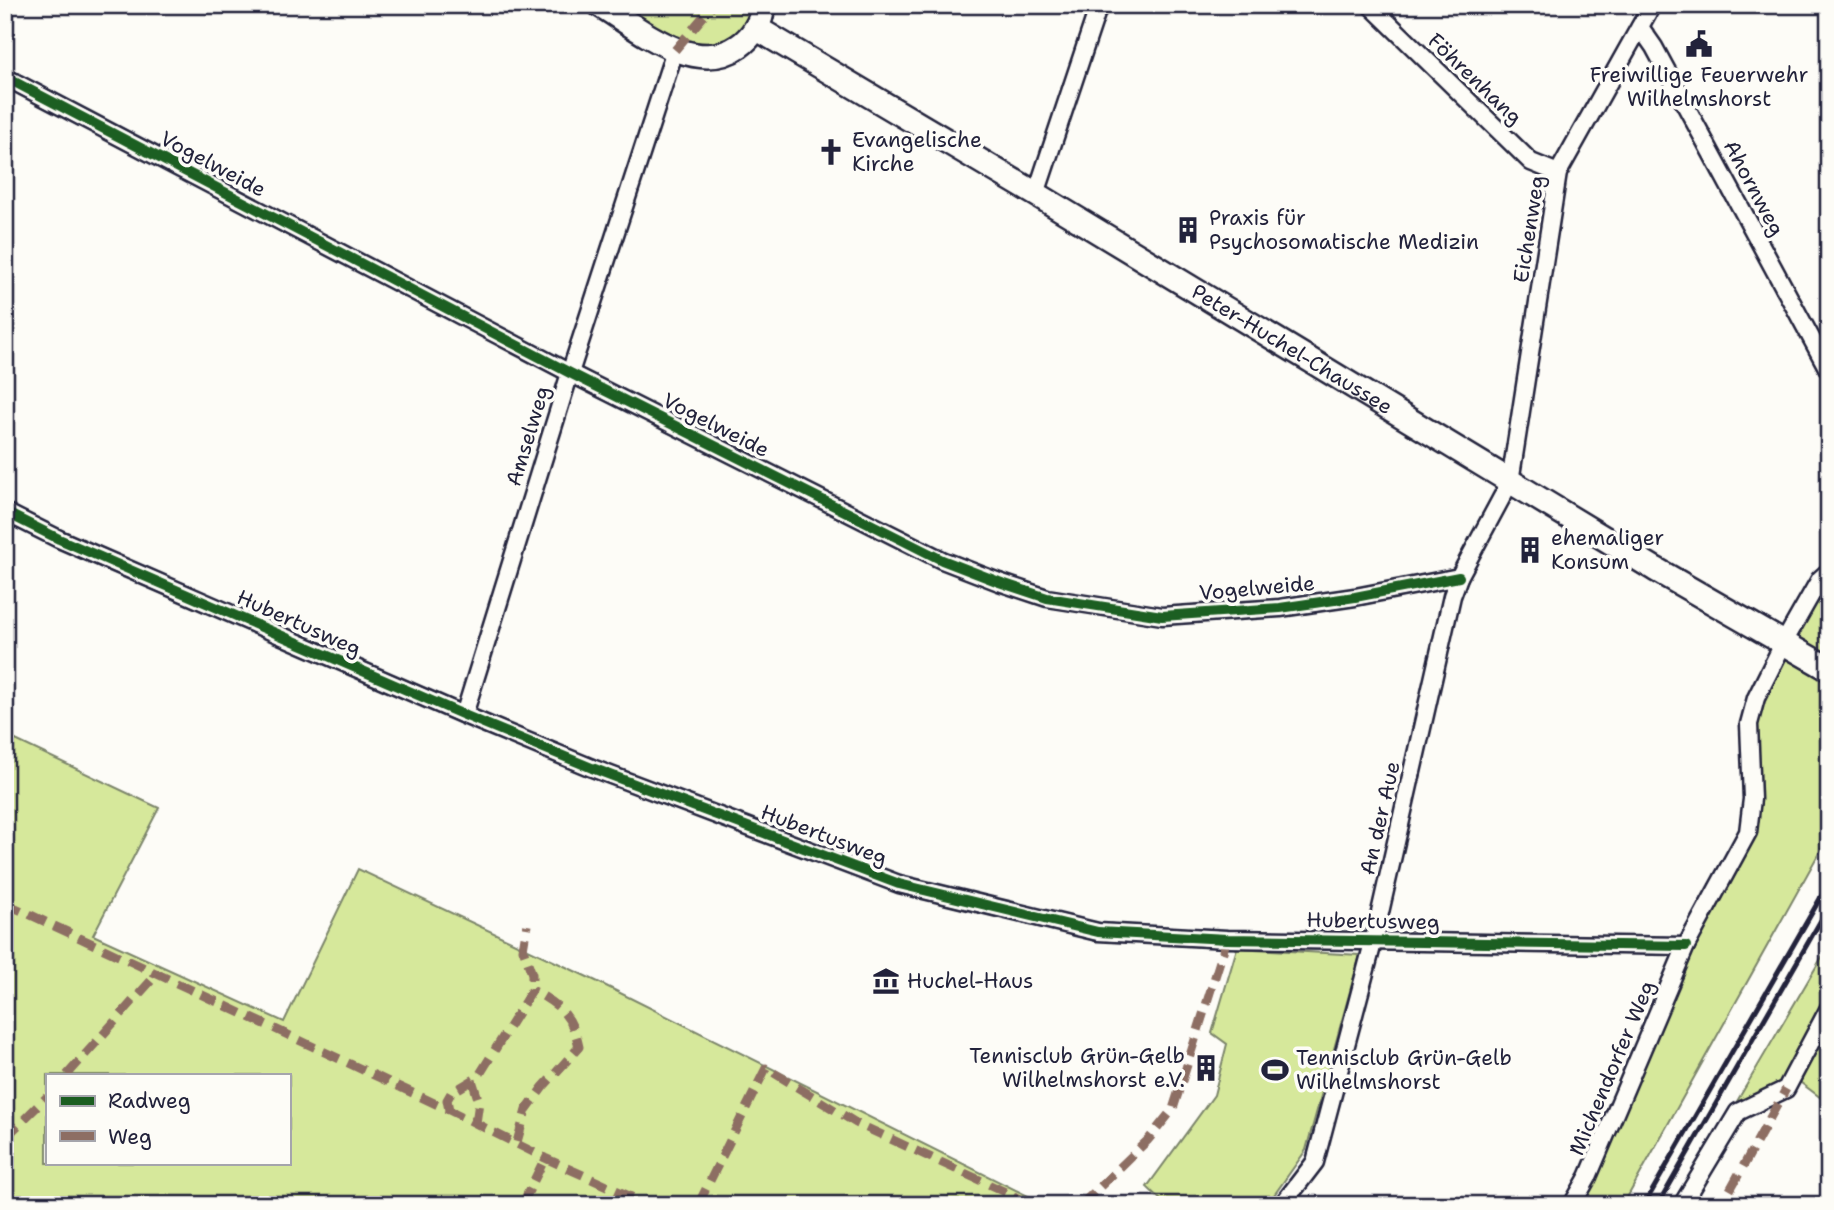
<svg xmlns="http://www.w3.org/2000/svg" width="1834" height="1210" viewBox="0 0 1834 1210" font-family="'Shantell Sans',sans-serif">
	<style>
		.green { fill: #d6e89b; stroke: #7c856b; stroke-width: 2; fill-rule: evenodd }
		.lines { fill: none; stroke-linecap: round; stroke-linejoin: round }
		.street-casing { stroke: #22223b; stroke-width: 21 }
		.secondary-casing { stroke: #22223b; stroke-width: 28 }
		.street { stroke: #fdfcf7; stroke-width: 16 }
		.secondary { stroke: #fdfcf7; stroke-width: 23 }
		.rail { stroke: #22223b; stroke-width: 5 }
		.quiet { stroke: #8d6e63; stroke-width: 9; stroke-dasharray: 18 9; stroke-linecap: butt }
		.cycleway-casing { stroke: #fdfcf7; stroke-width: 15 }
		.cycleway { stroke: #1b5e20; stroke-width: 10 }
		.labels { text-anchor: middle; dominant-baseline: central; stroke-width: 7; stroke-linejoin: round; paint-order: stroke }
		.poi-label { font-size: 21px; fill: #22223b; stroke: #fdfcf7; text-anchor: start }
		.street-label { font-size: 21px; fill: #22223b; stroke: #fdfcf7 }
	</style>
	<rect width="100%" height="100%" fill="#fdfcf7"/>
	<filter id="ink" filterUnits="userSpaceOnUse"><feTurbulence type="fractalNoise" baseFrequency=".0143" numOctaves="2"/><feDisplacementMap in="SourceGraphic" scale="14" xChannelSelector="R" yChannelSelector="G"/><feConvolveMatrix kernelMatrix="1 2 1 2 8 2 1 2 1" color-interpolation-filters="sRGB"/></filter>
	<g filter="url(#ink)">
		<g class="green">
			<path d="M 621,5 L 754,5 L 745,30 L 724,46 L 692,48 Z"/>
			<path d="M 1829,577 L 1829,665 L 1790,643 Z"/>
			<path d="M 1783,644 L 1829,677 L 1829,835 L 1623,1205 L 1572,1205 L 1686,946 L 1748,832 L 1756,698 Z"/>
			<path d="M 5,735 L 159,808 L 93,935 L 284,1022 L 358,869 L 596,981 L 1042,1203 L 1041,1205 L 5,1205 ZM 47,1075 L 289,1075 L 289,1163 L 47,1163 Z"/>
			<path d="M 1829,945 L 1829,1104 L 1797,1080 L 1733,1108 Z"/>
			<path d="M 1237,948 L 1360,955 L 1306,1150 L 1267,1205 L 1166,1205 L 1147,1187 L 1214,1095 L 1227,1044 L 1212,1033 Z"/>
		</g>
		<g class="lines">
			<defs>
				<g id="street">
					<path d="M 1370,5 L 1531,162 L 1558,173"/>
					<path d="M 1640,27 L 1654,47 L 1829,371"/>
					<path d="M 5,77 L 570,373 L 942,560 L 999,582 L 1047,598 L 1162,616 L 1280,608 L 1355,597 L 1459,577"/>
					<path d="M 1036,194 L 1099,5"/>
					<path d="M 5,512 L 59,539 L 464,715 L 592,768 L 899,884 L 1098,932 L 1227,939 L 1686,946"/>
					<path d="M 464,715 L 570,373 L 675,50"/>
					<path d="M 1282,1205 L 1315,1162 L 1374,939 L 1452,596 L 1459,577 L 1510,482 L 1558,173 L 1652,5"/>
					<path d="M 1572,1205 L 1588,1177 L 1686,946 L 1748,832 L 1752,799 L 1749,724 L 1756,698 L 1783,644 L 1820,579 L 1829,571"/>
					<path d="M 1682,1205 L 1738,1112 L 1786,1089 L 1829,1008"/>
				</g>
				<g id="secondary">
					<path d="M 600,5 C 638,28 695,77 739,46 C 752,37 762,22 763,5"/>
					<path id="s1" d="M 756,28 L 1036,194 L 1655,569 L 1829,669"/>
				</g>
			</defs>
			<use href="#street" class="street-casing"/>
			<use href="#secondary" class="secondary-casing"/>
			<use href="#street" class="street"/>
			<use href="#secondary" class="secondary"/>
			<g class="rail">
				<path d="M 1644,1205 L 1829,883"/>
				<path d="M 1658,1205 L 1829,906"/>
			</g>
			<g class="quiet">
				<path d="M 675,50 L 713,5"/>
				<path d="M 5,903 L 449,1110 L 545,1158 L 649,1205"/>
				<path d="M 67,1075 L 157,974"/>
				<path d="M 472,1080 L 479,1102 L 476,1123"/>
				<path d="M 449,1110 L 447,1100 L 451,1093 L 478,1077 L 532,990 L 532,974 L 523,949 L 527,925"/>
				<path d="M 5,1138 L 47,1097"/>
				<path d="M 517,1142 L 526,1110 L 543,1087 L 579,1047 C 572,1015 560,1005 532,990"/>
				<path d="M 1730,1190 L 1786,1089"/>
				<path d="M 522,1205 L 545,1158"/>
				<path d="M 698,1205 L 766,1068 L 856,1123 L 1014,1196 L 1029,1205"/>
				<path d="M 1081,1205 L 1148,1140 L 1173,1109 L 1227,939"/>
			</g>
			<defs>
				<g id="cycleway">
					<path d="M 5,77 L 570,373 L 942,560 L 999,582 L 1047,598 L 1162,616 L 1280,608 L 1355,597 L 1459,577"/>
					<path d="M 5,512 L 59,539 L 464,715 L 592,768 L 899,884 L 1098,932 L 1227,939 L 1686,946"/>
				</g>
			</defs>
			<use href="#cycleway" class="cycleway-casing"/>
			<use href="#cycleway" class="cycleway"/>
		</g>
	</g>
	<defs>
		<symbol id="civic-bare" viewBox="-9 -9 18 18"><path d="M-.6-6.5H3V-4.5H.6V-3L4-1V1h2V6H-6V1h2V-1L-.6-3ZM-1.2 2.5V6h2.4V2.5Z" fill="#22223b" stroke="#fdfcf7" stroke-width="2.5" paint-order="stroke"/></symbol>
		<symbol id="church-bare" viewBox="-9 -9 18 18"><path d="M-1.2-6h2.4v3.5h3.3v2.4h-3.3V6h-2.4V-.1h-3.3v-2.4h3.3Z" fill="#22223b" stroke="#fdfcf7" stroke-width="2.5" paint-order="stroke"/></symbol>
		<symbol id="building-bare" viewBox="-9 -9 18 18"><path d="M-4-6H4V6H1V3H-1V6H-4ZM-2.5-4.3h1.7v1.8h-1.7ZM.8-4.3h1.7v1.8H.8ZM-2.5-1h1.7V.8h-1.7ZM.8-1h1.7V.8H.8Z" fill="#22223b" stroke="#fdfcf7" stroke-width="2.5" paint-order="stroke"/></symbol>
		<symbol id="museum-bare" viewBox="-9 -9 18 18"><path d="M0-6L6-3V-2H-6V-3ZM-5-1h2V3h-2ZM-1-1h2V3h-2ZM3-1h2V3H3ZM-6 4H6V6H-6Z" fill="#22223b" stroke="#fdfcf7" stroke-width="2.5" paint-order="stroke"/></symbol>
		<symbol id="stadium-bare" viewBox="-9 -9 18 18"><path d="M0-5a6.5 5 0 1 0 0 10a6.5 5 0 1 0 0-10ZM-3.5-1.8h7v3.6h-7Z" fill="#22223b" stroke="#fdfcf7" stroke-width="2.5" paint-order="stroke"/></symbol>
	</defs>
	<g fill-rule="evenodd">
		<use href="#civic-bare" x="1680" y="25" width="38" height="38"/>
		<use href="#church-bare" x="812" y="133" width="38" height="38"/>
		<use href="#building-bare" x="1169" y="211" width="38" height="38"/>
		<use href="#building-bare" x="1511" y="531" width="38" height="38"/>
		<use href="#museum-bare" x="867" y="962" width="38" height="38"/>
		<use href="#building-bare" x="1187" y="1049" width="38" height="38"/>
		<use href="#stadium-bare" x="1256" y="1051" width="38" height="38"/>
	</g>
	<g class="labels">
		<g class="poi-label">
			<text x="1699" y="75" text-anchor="middle">Freiwillige Feuerwehr<tspan x="1699" dy="24">Wilhelmshorst</tspan></text>
			<text x="852" y="140">Evangelische<tspan x="852" dy="24">Kirche</tspan></text>
			<text x="1209" y="218">Praxis für<tspan x="1209" dy="24">Psychosomatische Medizin</tspan></text>
			<text x="1551" y="538">ehemaliger<tspan x="1551" dy="24">Konsum</tspan></text>
			<text x="907" y="981">Huchel-Haus</text>
			<text x="1185" y="1056" text-anchor="end">Tennisclub Grün-Gelb<tspan x="1185" dy="24">Wilhelmshorst e.V.</tspan></text>
			<text x="1296" y="1058">Tennisclub Grün-Gelb<tspan x="1296" dy="24">Wilhelmshorst</tspan></text>
		</g>
		<g class="street-label">
			<text transform="translate(1475 79) rotate(44)">Föhrenhang</text>
			<text transform="translate(213 164) rotate(28)">Vogelweide</text>
			<text transform="translate(1754 188) rotate(62)">Ahornweg</text>
			<text transform="translate(1529 229) rotate(-81)">Eichenweg</text>
			<text stroke="none"><textPath href="#s1" startOffset="625">Peter-Huchel-Chaussee</textPath></text>
			<text transform="translate(716 425) rotate(27)">Vogelweide</text>
			<text transform="translate(528 436) rotate(-73)">Amselweg</text>
			<text transform="translate(1257 588) rotate(-5)">Vogelweide</text>
			<text transform="translate(299 623) rotate(24)">Hubertusweg</text>
			<text transform="translate(1380 818) rotate(-77)">An der Aue</text>
			<text transform="translate(824 835) rotate(21)">Hubertusweg</text>
			<text transform="translate(1373 921) rotate(1)">Hubertusweg</text>
			<text transform="translate(1612 1068) rotate(-67)">Michendorfer Weg</text>
		</g>
	</g>
	<rect width="1834" height="1210" fill="none" stroke="#fdfcf7" stroke-width="28"/>
	<rect x="14" y="14" width="1806" height="1182" fill="none" stroke="#22223b" stroke-width="2.5" filter="url(#ink)"/>
	<rect x="46" y="1074" width="245" height="91" fill="#fdfcf7" stroke="#a5a5ac" stroke-width="2"/>
	<rect x="60" y="1096" width="35" height="10" fill="#1b5e20" stroke="#a5a5ac" stroke-width="2"/>
	<text x="108" y="1108" font-size="21" fill="#22223b">Radweg</text>
	<rect x="60" y="1131" width="35" height="10" fill="#8d6e63" stroke="#a5a5ac" stroke-width="2"/>
	<text x="108" y="1144" font-size="21" fill="#22223b">Weg</text>
</svg>
